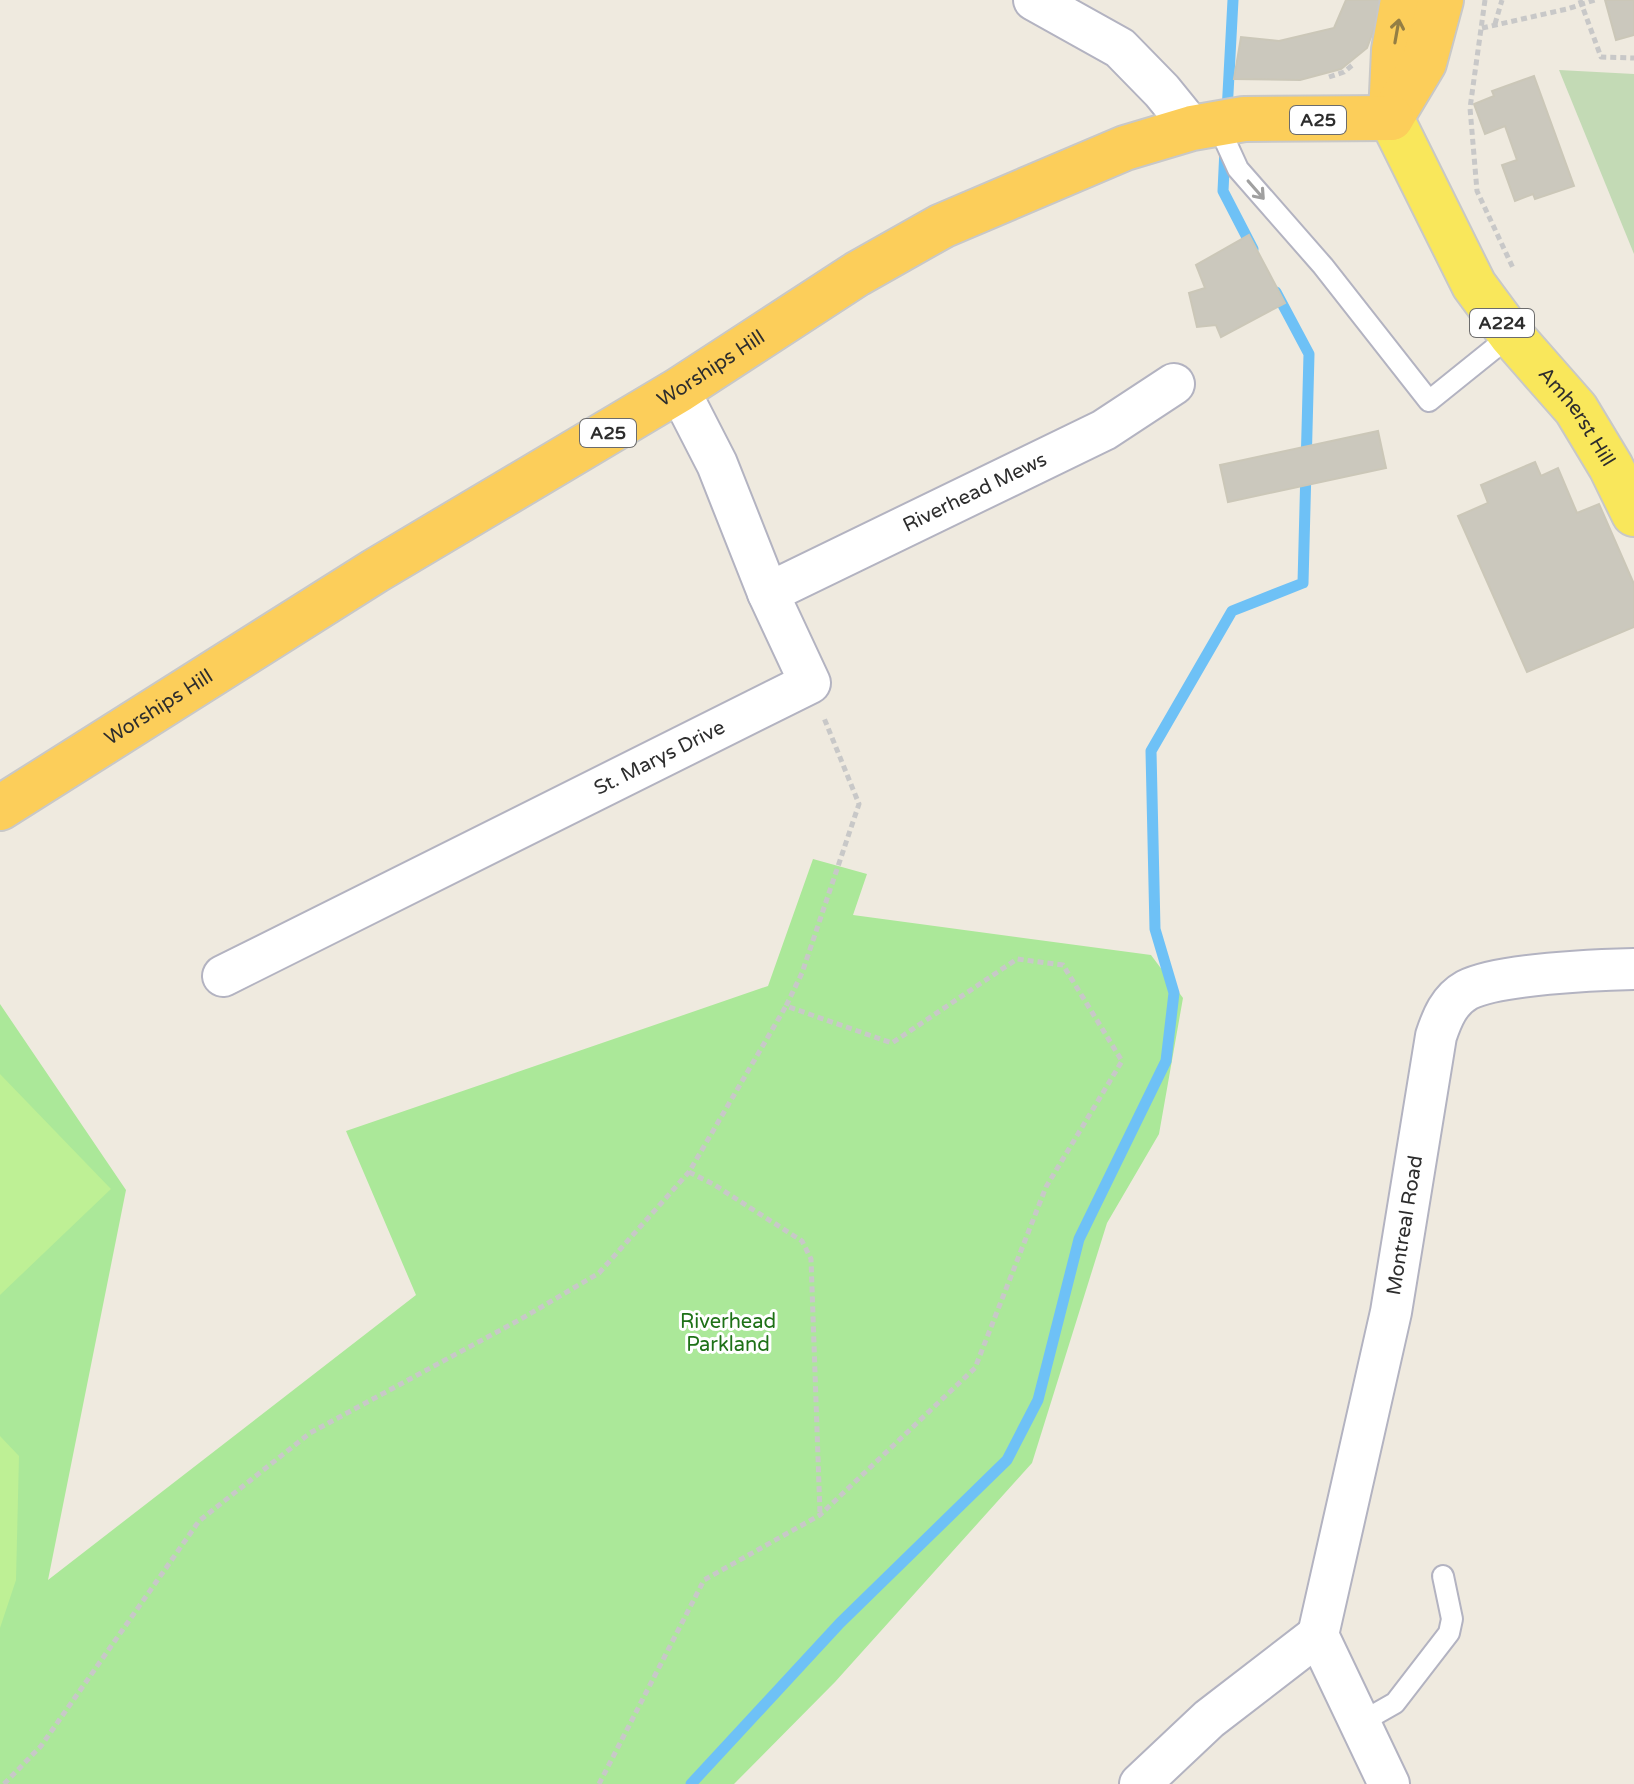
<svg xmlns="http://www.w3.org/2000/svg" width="1634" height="1784" viewBox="0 0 1634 1784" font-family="'Varela Round',sans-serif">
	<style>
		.green { fill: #abe899 }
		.cemetery { fill: #c3dab5 }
		.pitch { fill: #bef095 }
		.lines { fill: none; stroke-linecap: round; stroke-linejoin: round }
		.stream { stroke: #6ec1f6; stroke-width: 11 }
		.building { fill: #cbc8bd; stroke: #cbc7b8; stroke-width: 2 }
		.service-casing { stroke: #b3b3c1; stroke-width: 24 }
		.minor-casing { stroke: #b3b3c1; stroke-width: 44 }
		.primary-casing { stroke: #c8c8c8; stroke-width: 48 }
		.trunk-casing { stroke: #c8c8c8; stroke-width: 48 }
		.path { stroke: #c8c8c8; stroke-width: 5; stroke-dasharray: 6 4; stroke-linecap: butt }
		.service { stroke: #fff; stroke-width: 20 }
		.minor { stroke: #fff; stroke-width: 40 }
		.primary { stroke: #f9e75b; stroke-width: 44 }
		.trunk { stroke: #fcce5a; stroke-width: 44 }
		.oneway { stroke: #947e44 }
		.oneway2 { stroke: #a0a0a0 }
		.labels { text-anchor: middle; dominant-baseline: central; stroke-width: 6; stroke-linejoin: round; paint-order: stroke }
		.shield { fill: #fff; stroke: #6c6c6c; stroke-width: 2 }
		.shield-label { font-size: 18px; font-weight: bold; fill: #2d2d2d }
		.street-label { font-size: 20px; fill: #2d2d2d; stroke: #fff }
		.park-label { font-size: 20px; fill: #1e7117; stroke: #fff }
	</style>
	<rect width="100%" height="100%" fill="#efeadf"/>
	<path class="green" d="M 813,859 L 867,874 L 853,915 L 1151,955 L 1183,998 L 1159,1134 L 1107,1223 L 1032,1463 L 835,1682 L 734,1784 L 0,1784 L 0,1004 L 126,1190 L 48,1580 L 416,1295 L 346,1131 L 768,986 Z"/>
	<path class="cemetery" d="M 1559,70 L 1634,74 L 1634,254 Z"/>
	<g class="pitch">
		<path d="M 0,1074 L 111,1189 L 0,1295 Z"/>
		<path d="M 0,1436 L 19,1456 L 16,1580 L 0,1628 Z"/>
	</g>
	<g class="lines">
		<g class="stream">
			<path d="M 1227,112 L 1233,0"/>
			<path d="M 1225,149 L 1223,191 L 1253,249"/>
			<path d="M 691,1784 L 840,1623 L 1007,1460 L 1038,1400 L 1079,1239 L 1166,1061 L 1174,993 L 1155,929 L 1151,751 L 1232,611 L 1303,583 L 1309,354 L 1276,292"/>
		</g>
	</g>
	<g class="building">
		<path d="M 1346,0 L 1381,0 L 1377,21 L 1367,48 L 1341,69 L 1300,80 L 1234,79 L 1241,37 L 1279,41 L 1334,28 Z"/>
		<path d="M 1605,0 L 1634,0 L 1634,35 L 1616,40 Z"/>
		<path d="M 1534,76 L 1574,186 L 1535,199 L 1533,194 L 1515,201 L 1502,165 L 1517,160 L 1505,126 L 1485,134 L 1474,104 L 1494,96 L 1492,91 Z"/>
		<path d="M 1249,235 L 1285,303 L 1221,337 L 1216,325 L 1197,327 L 1189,293 L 1205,288 L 1196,265 Z"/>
		<path d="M 1378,431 L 1386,468 L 1228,502 L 1220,465 Z"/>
		<path d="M 1535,462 L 1541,476 L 1558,468 L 1577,513 L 1599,504 L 1634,584 L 1634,627 L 1527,672 L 1458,516 L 1488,503 L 1481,485 Z"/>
	</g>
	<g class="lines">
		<defs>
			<g id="service">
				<path d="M 1217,123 L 1238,169 L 1323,266 L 1429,401 L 1511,335"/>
				<path d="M 1358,1724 L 1395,1703 L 1449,1633 L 1452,1619 L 1443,1576"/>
			</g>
			<g id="minor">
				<path d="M 1034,0 L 1120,48 L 1162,91 L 1192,128"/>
				<path id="s1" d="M 768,593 L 1104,430 L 1174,384"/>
				<path id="s2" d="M 223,976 L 810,683 L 768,593 L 717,464 L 679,390"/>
				<path d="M 1140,1784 L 1209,1719 L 1318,1635"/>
				<path id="s3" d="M 1389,1784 L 1318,1635 L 1391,1312 L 1436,1036 C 1442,1018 1449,1000 1467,990 C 1498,974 1596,970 1634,969"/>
			</g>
			<g id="primary">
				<path id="s4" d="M 1391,118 L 1474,285 L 1511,335 L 1576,409 L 1611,467 L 1634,514"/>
			</g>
			<g id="trunk">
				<path d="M 1391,115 L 1394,50 L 1403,0"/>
				<path d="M 1391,118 L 1424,63 L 1441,0"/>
				<path id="s5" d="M 0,808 L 375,571 L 679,390 L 857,274 L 942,226 L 1125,148 L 1192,128 L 1244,119 L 1391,118"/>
			</g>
		</defs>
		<use href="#service" class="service-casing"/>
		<use href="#minor" class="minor-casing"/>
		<use href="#primary" class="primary-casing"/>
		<use href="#trunk" class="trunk-casing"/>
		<g class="path">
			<path d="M 1485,0 L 1470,108 L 1477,191 L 1513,268"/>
			<path d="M 1580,0 L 1601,57 L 1634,58"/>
			<path d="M 1495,24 L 1502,0"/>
			<path d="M 1482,28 L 1567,9 L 1595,0"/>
			<path d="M 1329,77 L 1344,72 L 1355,63"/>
			<path d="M 689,1172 L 713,1184 L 802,1241 L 811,1259 L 820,1514"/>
			<path d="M 4,1784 L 41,1746 L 199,1521 L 310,1433 L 521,1319 L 599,1273 L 689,1172 L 786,1006"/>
			<path d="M 599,1784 L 704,1580 L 820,1515 L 975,1368 L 1046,1187 L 1122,1061 L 1063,965 L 1017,959 L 892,1043 L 786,1006 L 802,973 L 859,804 L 824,718"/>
		</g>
		<use href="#service" class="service"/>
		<use href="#minor" class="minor"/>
		<use href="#primary" class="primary"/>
		<use href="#trunk" class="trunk"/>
	</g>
	<defs><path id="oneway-shaft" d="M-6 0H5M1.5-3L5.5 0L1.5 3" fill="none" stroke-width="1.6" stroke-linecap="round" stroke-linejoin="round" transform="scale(2)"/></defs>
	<use class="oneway" href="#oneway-shaft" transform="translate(1397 31) rotate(-80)"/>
	<use class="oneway2" href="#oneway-shaft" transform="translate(1256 190) rotate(49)"/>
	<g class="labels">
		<g class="shield">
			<rect x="1290" y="106" width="56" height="28" rx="6"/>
			<rect x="1470" y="309" width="64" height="28" rx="6"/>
			<rect x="580" y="419" width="56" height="28" rx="6"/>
		</g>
		<g class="shield-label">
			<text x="1318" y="120">A25</text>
			<text x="1502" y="323">A224</text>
			<text x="608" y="433">A25</text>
		</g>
		<g class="street-label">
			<text stroke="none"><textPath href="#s5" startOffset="836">Worships Hill</textPath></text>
			<text stroke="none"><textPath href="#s4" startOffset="354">Amherst Hill</textPath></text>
			<text stroke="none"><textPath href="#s1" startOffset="230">Riverhead Mews</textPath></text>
			<text stroke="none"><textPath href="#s5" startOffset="188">Worships Hill</textPath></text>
			<text stroke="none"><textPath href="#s2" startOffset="488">St. Marys Drive</textPath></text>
			<text stroke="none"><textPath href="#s3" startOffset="584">Montreal Road</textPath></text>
		</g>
		<g class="park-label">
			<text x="728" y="1322">Riverhead<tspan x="728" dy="23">Parkland</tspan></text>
		</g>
	</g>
</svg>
